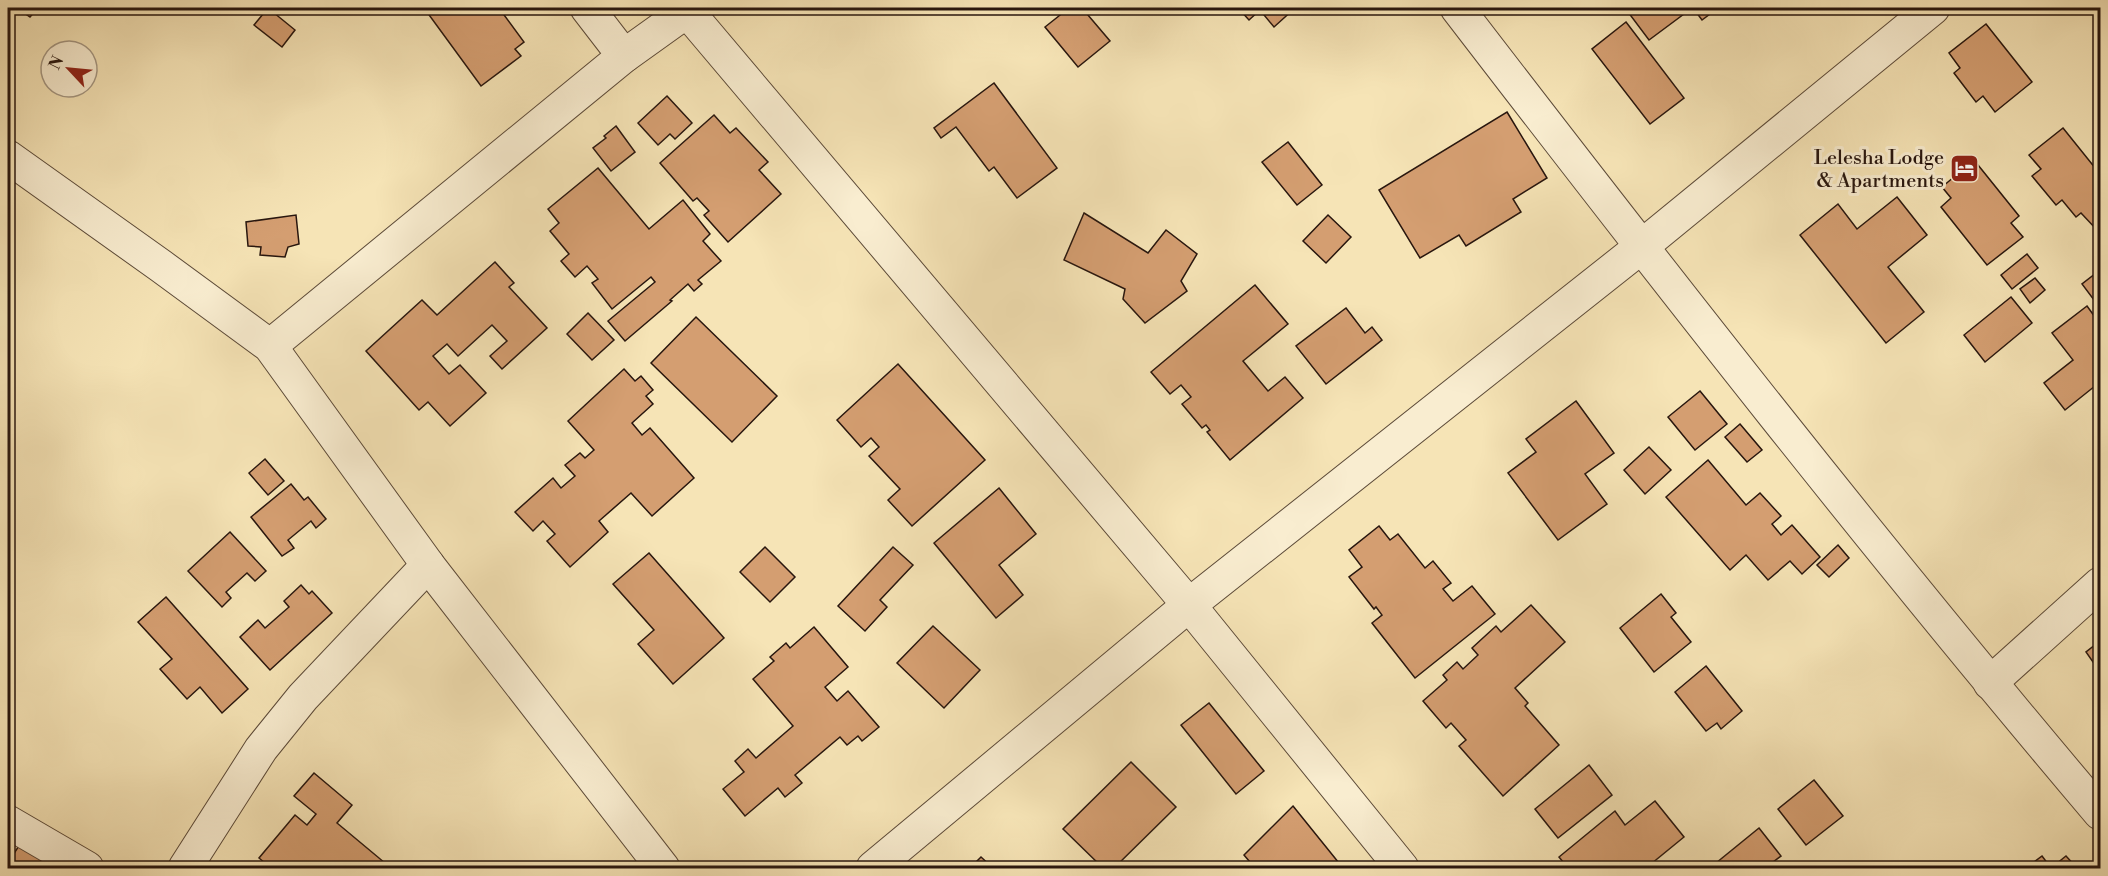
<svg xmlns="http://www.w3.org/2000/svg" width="2108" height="876" viewBox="0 0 2108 876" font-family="'Libre Bodoni',serif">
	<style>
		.building { fill: #d49e71; stroke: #28160e; stroke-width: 1.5 }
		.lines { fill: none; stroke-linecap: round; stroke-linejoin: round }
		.minor-casing { stroke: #5c4a38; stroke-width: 35 }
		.minor { stroke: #f9edd0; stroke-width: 33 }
		.labels { text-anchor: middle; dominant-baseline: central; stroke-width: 6; stroke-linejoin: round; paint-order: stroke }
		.poi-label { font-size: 20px; fill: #28160e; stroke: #f9edd0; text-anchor: end }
	</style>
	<rect width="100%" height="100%" fill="#f6e4b6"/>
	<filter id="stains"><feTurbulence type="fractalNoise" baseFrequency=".00333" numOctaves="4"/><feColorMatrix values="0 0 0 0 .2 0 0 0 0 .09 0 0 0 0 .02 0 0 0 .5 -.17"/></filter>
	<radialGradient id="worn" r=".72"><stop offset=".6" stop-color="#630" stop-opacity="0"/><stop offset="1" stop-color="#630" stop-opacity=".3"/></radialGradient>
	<g class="building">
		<path d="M 17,8 L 38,8 L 30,17 Z"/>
		<path d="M 268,8 L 295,30 L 282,47 L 254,25 Z"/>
		<path d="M 424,8 L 499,8 L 524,42 L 515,49 L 521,56 L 481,86 Z"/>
		<path d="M 1069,8 L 1082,8 L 1110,41 L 1078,67 L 1045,27 Z"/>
		<path d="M 1238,8 L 1295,8 L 1274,27 L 1260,10 L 1249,20 Z"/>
		<path d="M 1625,8 L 1692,8 L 1649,40 Z"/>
		<path d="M 1693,8 L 1718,8 L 1702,20 Z"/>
		<path d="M 1626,22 L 1684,98 L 1650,124 L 1592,49 Z"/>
		<path d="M 1986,24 L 2032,82 L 1995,112 L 1983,96 L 1976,102 L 1954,73 L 1960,68 L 1949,53 Z"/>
		<path d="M 994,83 L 1057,168 L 1017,198 L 994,167 L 989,171 L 956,127 L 941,138 L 934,128 Z"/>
		<path d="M 667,96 L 692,123 L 675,139 L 670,134 L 658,145 L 638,123 Z"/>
		<path d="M 1507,112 L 1547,178 L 1513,199 L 1521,212 L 1466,246 L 1459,235 L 1420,258 L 1379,190 Z"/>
		<path d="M 714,115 L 730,133 L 736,128 L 768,162 L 759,170 L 781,194 L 728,242 L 704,215 L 709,211 L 697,198 L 693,201 L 660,163 Z"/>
		<path d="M 616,126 L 635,152 L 611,171 L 593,148 L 606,138 L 604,136 Z"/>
		<path d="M 2063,128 L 2100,174 L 2100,225 L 2096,229 L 2081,213 L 2076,217 L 2062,200 L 2056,205 L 2032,176 L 2041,169 L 2029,155 Z"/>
		<path d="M 1288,142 L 1322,185 L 1297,205 L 1262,162 Z"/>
		<path d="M 1974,160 L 2019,216 L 2011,223 L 2023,237 L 1987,265 L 1941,207 L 1951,198 L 1942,187 Z"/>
		<path d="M 598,168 L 649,229 L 683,200 L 710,234 L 703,241 L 721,261 L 698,280 L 702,284 L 694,291 L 688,284 L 670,300 L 672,301 L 625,341 L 608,321 L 655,282 L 651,277 L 612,309 L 592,283 L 598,279 L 587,266 L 575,277 L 561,261 L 569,254 L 550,231 L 559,223 L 548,209 Z"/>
		<path d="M 1897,197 L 1927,235 L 1888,267 L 1924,312 L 1886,343 L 1800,235 L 1838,204 L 1857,229 Z"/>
		<path d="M 1084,213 L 1148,253 L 1166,230 L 1197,254 L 1181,281 L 1187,291 L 1145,323 L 1123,299 L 1125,289 L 1064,260 Z"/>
		<path d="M 296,215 L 299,244 L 288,247 L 285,257 L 260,255 L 261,247 L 248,246 L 246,222 Z"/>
		<path d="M 1328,215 L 1351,237 L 1326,263 L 1303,241 Z"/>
		<path d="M 2027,254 L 2038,268 L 2012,289 L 2001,275 Z"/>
		<path d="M 495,262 L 514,283 L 509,287 L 547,328 L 502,369 L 490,356 L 507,341 L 492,325 L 458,356 L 447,344 L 433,356 L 449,374 L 460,365 L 486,393 L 450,426 L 428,402 L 419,410 L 366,351 L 422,300 L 437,315 Z"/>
		<path d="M 2100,270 L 2100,308 L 2082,284 Z"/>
		<path d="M 2035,278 L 2045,290 L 2030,303 L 2020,289 Z"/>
		<path d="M 1255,285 L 1288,324 L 1243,361 L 1268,391 L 1285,377 L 1303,398 L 1230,460 L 1207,432 L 1210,430 L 1206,425 L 1202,428 L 1182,404 L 1191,397 L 1181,385 L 1170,394 L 1151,372 Z"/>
		<path d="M 2011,297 L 2032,323 L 1985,362 L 1964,335 Z"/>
		<path d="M 2087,306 L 2100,324 L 2100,382 L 2065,410 L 2044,383 L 2073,360 L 2052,333 Z"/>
		<path d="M 1346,308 L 1365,333 L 1372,327 L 1382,340 L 1326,384 L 1296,346 Z"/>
		<path d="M 588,313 L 614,340 L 592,360 L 567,334 Z"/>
		<path d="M 696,317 L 777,396 L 732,442 L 651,363 Z"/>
		<path d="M 898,364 L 985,460 L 912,526 L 888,500 L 900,489 L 869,456 L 879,447 L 871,438 L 861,447 L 837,420 Z"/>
		<path d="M 624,369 L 635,381 L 641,376 L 653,390 L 646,396 L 653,404 L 632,423 L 642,435 L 650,428 L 694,478 L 652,516 L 631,493 L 599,521 L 608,532 L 570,567 L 547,541 L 555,534 L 543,521 L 533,531 L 515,512 L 553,478 L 561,488 L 575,476 L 565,465 L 580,453 L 585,458 L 594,450 L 568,421 Z"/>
		<path d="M 1700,391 L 1727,424 L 1695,450 L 1668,417 Z"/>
		<path d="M 1576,401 L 1614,453 L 1585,474 L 1607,504 L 1558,540 L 1508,473 L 1536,452 L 1526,439 Z"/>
		<path d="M 1740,424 L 1762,450 L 1747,462 L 1725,437 Z"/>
		<path d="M 1649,447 L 1671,470 L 1645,494 L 1624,470 Z"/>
		<path d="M 265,459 L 284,481 L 268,495 L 249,473 Z"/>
		<path d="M 1708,460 L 1746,505 L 1760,493 L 1781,516 L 1772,524 L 1781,535 L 1792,525 L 1820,557 L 1802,574 L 1790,561 L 1768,580 L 1746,555 L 1730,570 L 1666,497 Z"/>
		<path d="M 291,484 L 304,500 L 308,497 L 326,519 L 316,528 L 311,521 L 288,540 L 294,548 L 282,556 L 251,517 Z"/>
		<path d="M 999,488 L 1036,534 L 999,565 L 1023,595 L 996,618 L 934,543 Z"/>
		<path d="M 1379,526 L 1390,540 L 1398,534 L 1425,568 L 1433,561 L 1451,583 L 1443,589 L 1453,601 L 1472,586 L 1495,614 L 1415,678 L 1372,623 L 1382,615 L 1376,607 L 1374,609 L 1349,577 L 1362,567 L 1349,550 Z"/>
		<path d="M 230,532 L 266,571 L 255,581 L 247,573 L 226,592 L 231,598 L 222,607 L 188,571 Z"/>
		<path d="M 1838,545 L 1849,558 L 1829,577 L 1817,565 Z"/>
		<path d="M 765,547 L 795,577 L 770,602 L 740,572 Z"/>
		<path d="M 893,547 L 913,565 L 880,600 L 887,607 L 865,631 L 838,606 Z"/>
		<path d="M 649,553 L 724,638 L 673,684 L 638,644 L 654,630 L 613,584 Z"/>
		<path d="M 301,585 L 309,594 L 312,591 L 332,613 L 270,670 L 240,637 L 258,620 L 265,628 L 289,607 L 284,601 Z"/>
		<path d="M 1661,594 L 1676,613 L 1671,617 L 1691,642 L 1654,672 L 1620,628 Z"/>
		<path d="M 166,597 L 248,689 L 222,713 L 200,687 L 187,699 L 160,669 L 172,659 L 138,622 Z"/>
		<path d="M 1531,605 L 1565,642 L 1515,688 L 1528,703 L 1525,706 L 1559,745 L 1503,796 L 1459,746 L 1466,740 L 1451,723 L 1446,728 L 1423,701 L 1447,680 L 1443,675 L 1457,662 L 1463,669 L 1478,655 L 1472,648 L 1496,626 L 1501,632 Z"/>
		<path d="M 933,626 L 980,670 L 944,708 L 897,663 Z"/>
		<path d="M 814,627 L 848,667 L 825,687 L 837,701 L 848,691 L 879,727 L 862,741 L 858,736 L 847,745 L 840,737 L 795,775 L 802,783 L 785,797 L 778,788 L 745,816 L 723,789 L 744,772 L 735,761 L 748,749 L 756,758 L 793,726 L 753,679 L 774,661 L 770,657 L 786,643 L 790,648 Z"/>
		<path d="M 2100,641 L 2100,672 L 2086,652 Z"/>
		<path d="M 1706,666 L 1742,711 L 1721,729 L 1717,723 L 1706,731 L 1675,692 Z"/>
		<path d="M 1209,703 L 1264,771 L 1236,794 L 1181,725 Z"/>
		<path d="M 1131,762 L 1176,807 L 1114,868 L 1103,868 L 1063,829 Z"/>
		<path d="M 1589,765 L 1612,795 L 1558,838 L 1535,809 Z"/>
		<path d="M 314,773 L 352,805 L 337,823 L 385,863 L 381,868 L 271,868 L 259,858 L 295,815 L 307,825 L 316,814 L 294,796 Z"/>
		<path d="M 1814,780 L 1843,816 L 1806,845 L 1778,809 Z"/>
		<path d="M 1655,801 L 1684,837 L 1646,868 L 1568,868 L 1559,857 L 1615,811 L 1625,825 Z"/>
		<path d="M 1293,806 L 1343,868 L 1255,868 L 1244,855 Z"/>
		<path d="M 1759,828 L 1781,856 L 1765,868 L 1721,868 L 1716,863 Z"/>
		<path d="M 20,844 L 58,868 L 8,868 L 8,863 Z"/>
		<path d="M 2042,856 L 2051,868 L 2066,856 L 2077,868 L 2026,868 Z"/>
		<path d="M 981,857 L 993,868 L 970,868 Z"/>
	</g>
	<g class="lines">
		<defs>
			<g id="minor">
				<path d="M 587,8 L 624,56"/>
				<path d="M 1457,8 C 1666,280 1878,551 2100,813"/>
				<path d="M 687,11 L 1189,605 L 1402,868"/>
				<path d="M 8,157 L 161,266 L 270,346 L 428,565 L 663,868"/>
				<path d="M 270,346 L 624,56 L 691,8"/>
				<path d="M 1990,683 L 2100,584"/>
				<path d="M 8,822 L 87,868"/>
				<path d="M 185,868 L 261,749 L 303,697 L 428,565"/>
				<path d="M 873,868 L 1189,605 L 1641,247 L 1933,8"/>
			</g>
		</defs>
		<use href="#minor" class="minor-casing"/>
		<use href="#minor" class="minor"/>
	</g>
	<defs>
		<symbol id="hotel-square" viewBox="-11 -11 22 22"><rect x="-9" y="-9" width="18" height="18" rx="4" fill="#8f2418" stroke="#f9edd0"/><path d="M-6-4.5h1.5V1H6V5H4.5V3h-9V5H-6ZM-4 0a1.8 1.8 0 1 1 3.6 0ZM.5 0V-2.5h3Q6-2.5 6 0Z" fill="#fff"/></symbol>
	</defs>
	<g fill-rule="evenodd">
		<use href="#hotel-square" x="1948" y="152" width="33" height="33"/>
	</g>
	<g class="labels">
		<g class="poi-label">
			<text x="1944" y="158">Lelesha Lodge<tspan x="1944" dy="23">&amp; Apartments</tspan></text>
		</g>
	</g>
	<rect width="2108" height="876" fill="none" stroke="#f6e4b6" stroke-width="30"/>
	<rect x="9" y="9" width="2090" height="858" fill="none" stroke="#28160e" stroke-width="3"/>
	<rect x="15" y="15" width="2078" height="846" fill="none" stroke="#28160e" stroke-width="1.5"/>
	<g transform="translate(69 69) rotate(296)"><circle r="28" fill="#f9edd0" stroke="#a59782" stroke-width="1.5"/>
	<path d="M0-4.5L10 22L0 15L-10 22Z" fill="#8f2418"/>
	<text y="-9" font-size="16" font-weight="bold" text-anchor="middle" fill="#28160e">N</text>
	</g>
	<rect width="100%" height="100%" filter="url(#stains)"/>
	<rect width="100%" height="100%" fill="url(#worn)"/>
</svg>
